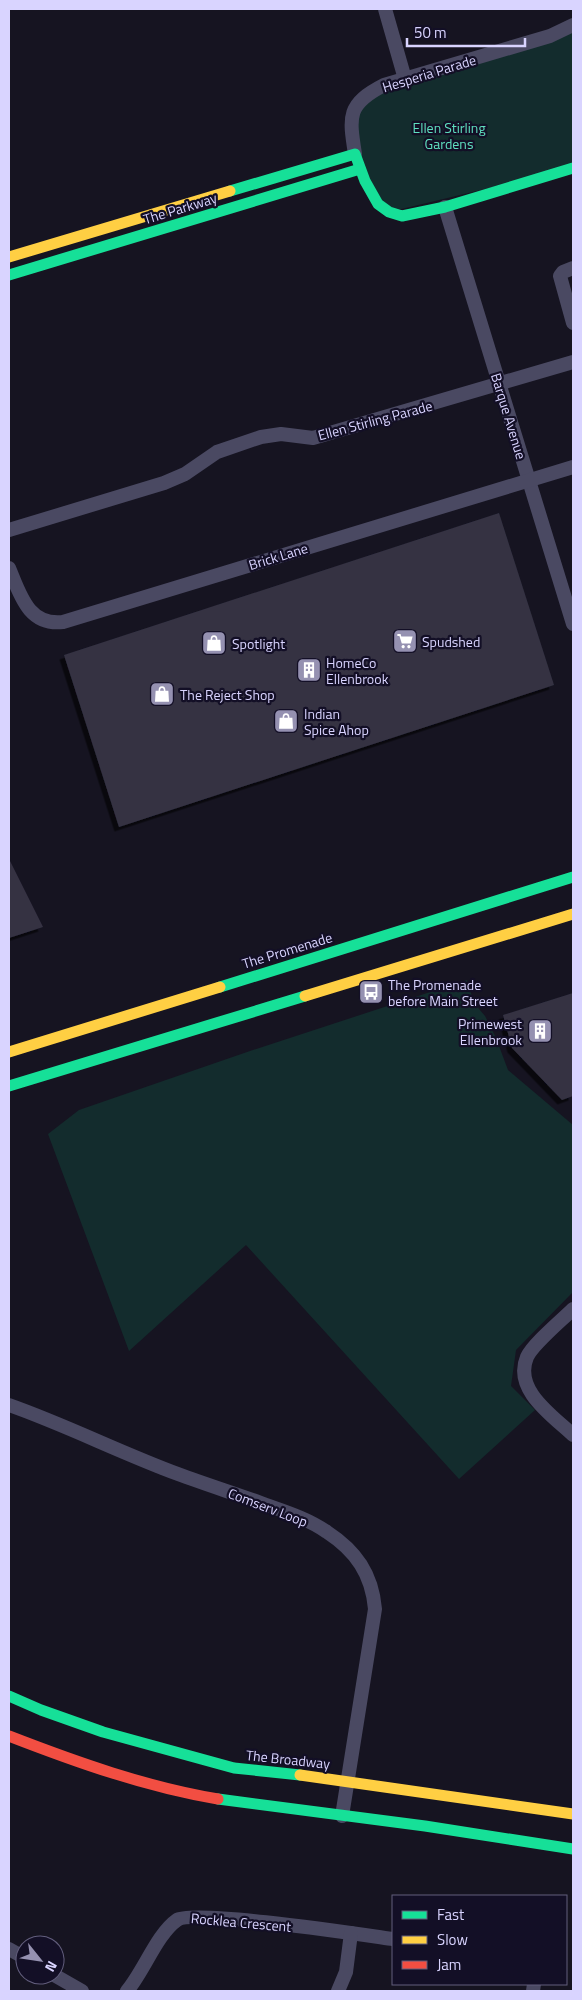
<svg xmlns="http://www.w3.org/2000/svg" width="582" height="2000" viewBox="0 0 582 2000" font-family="'Titillium Web',sans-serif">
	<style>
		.green { fill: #132c2d }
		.building { fill: #343243; filter: url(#shadow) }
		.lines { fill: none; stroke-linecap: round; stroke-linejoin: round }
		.street { stroke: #4a4962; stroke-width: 14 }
		.fast { stroke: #16e098; stroke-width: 11 }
		.slow { stroke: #ffcf43; stroke-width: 11 }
		.jam { stroke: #f24e42; stroke-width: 11 }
		.labels { text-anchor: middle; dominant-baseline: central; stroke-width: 4.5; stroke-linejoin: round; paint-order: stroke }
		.street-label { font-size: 14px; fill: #d9d4ff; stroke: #130f26 }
		.park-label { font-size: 14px; fill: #5fe0c0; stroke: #130f26 }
		.poi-label { font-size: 14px; fill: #d9d4ff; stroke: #130f26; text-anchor: start }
	</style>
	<defs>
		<filter id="shadow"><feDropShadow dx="-4.5" dy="4.5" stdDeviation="0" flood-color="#0009"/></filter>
	</defs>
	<rect width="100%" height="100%" fill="#161421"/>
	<g class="green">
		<path d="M 573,25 L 573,168 L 389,212 L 355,154 L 358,101 Z"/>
		<path d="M 467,980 L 474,1003 L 485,1016 L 496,1038 L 508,1070 L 573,1125 L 573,1292 L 516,1350 L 511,1386 L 535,1410 L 459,1479 L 246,1245 L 129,1351 L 48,1134 L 79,1110 L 250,1051 Z"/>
	</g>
	<g class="building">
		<path d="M 499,513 L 554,685 L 119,827 L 64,655 Z"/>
		<path d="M 9,859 L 43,927 L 9,938 Z"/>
		<path d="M 573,993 L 573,1096 L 562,1100 L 512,1048 L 503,1015 Z"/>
	</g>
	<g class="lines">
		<g class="street">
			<path d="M 385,9 L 405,79"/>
			<path d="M 355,154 C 349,116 347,104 384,85 L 550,36 L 573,25"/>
			<path d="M 445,207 L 573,624"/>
			<path d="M 573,268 L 563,272 L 560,276 L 573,323"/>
			<path d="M 9,530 L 164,483 L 185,474 L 217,452 L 261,437 L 281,434 L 313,438 L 573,362"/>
			<path d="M 9,568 C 20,594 28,626 63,622 L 573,467"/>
			<path d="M 573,1309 C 562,1320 533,1344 527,1357 C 513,1390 553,1416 573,1435"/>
			<path d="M 9,1405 C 66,1425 121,1453 178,1474 C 205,1484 233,1493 261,1503 C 283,1511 307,1518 327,1532 C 356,1551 372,1574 375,1609 L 342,1816"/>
			<path d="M 9,1949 L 25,1958"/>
			<path d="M 54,1975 L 82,1991"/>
			<path d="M 127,1991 C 144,1971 157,1934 177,1920 C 193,1909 364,1935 393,1939"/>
			<path d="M 338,1991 L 346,1972 L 351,1933"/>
			<path d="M 533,1991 L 534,1984"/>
		</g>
		<g class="fast">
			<path d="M 230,191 L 355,154 L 365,181 L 378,204 L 389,212 L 402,216 L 445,207 L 573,168"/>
			<path d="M 9,275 L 360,169"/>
			<path d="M 220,987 L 573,877"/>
			<path d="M 9,1086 L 305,996"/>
			<path d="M 9,1696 L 41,1710 L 103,1732 L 234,1768 L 300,1775"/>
			<path d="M 218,1799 L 425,1826 L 573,1849"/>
		</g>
		<g class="slow">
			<path d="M 9,257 L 230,191"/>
			<path d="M 305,996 L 573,914"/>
			<path d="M 9,1052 L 220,987"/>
			<path d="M 300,1775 L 573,1814"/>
		</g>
		<path class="jam" d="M 9,1736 C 76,1762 146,1787 218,1799"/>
	</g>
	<defs>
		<symbol id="supermarket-square" viewBox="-11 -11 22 22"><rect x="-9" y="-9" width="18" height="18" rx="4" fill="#9591b1" stroke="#130f26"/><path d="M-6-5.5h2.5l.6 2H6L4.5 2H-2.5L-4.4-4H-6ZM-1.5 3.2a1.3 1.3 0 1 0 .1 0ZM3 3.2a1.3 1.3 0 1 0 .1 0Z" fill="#fff"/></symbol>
		<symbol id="shop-square" viewBox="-11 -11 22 22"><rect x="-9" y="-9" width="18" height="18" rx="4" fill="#9591b1" stroke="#130f26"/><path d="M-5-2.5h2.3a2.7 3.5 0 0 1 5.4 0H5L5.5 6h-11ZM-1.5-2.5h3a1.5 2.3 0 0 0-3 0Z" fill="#fff"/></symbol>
		<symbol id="building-square" viewBox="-11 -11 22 22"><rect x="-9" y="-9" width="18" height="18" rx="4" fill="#9591b1" stroke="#130f26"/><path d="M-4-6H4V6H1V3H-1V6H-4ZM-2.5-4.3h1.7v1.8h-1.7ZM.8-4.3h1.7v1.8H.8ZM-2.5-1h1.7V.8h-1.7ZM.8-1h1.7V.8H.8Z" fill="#fff"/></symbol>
		<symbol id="bus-square" viewBox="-11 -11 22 22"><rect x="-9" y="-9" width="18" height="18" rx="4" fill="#9591b1" stroke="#130f26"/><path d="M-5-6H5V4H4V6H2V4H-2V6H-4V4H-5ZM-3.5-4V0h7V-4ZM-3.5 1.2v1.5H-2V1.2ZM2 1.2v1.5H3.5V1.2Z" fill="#fff"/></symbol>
	</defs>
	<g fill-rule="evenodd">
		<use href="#supermarket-square" x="391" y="627" width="28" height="28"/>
		<use href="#shop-square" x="200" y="629" width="28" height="28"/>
		<use href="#building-square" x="295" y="656" width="28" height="28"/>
		<use href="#shop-square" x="148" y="680" width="28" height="28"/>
		<use href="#shop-square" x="272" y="707" width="28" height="28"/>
		<use href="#bus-square" x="357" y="978" width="28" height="28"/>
		<use href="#building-square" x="526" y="1017" width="28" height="28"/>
	</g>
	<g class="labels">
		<g class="street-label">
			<text transform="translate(429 73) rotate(-17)">Hesperia Parade</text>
			<text transform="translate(180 208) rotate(-17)">The Parkway</text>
			<text transform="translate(509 416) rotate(73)">Barque Avenue</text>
			<text transform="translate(375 420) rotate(-15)">Ellen Stirling Parade</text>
			<text transform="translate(278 556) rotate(-17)">Brick Lane</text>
			<text transform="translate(287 950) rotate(-17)">The Promenade</text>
			<text transform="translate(268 1507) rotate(21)">Comserv Loop</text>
			<text transform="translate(288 1759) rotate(6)">The Broadway</text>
			<text transform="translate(241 1922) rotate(5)">Rocklea Crescent</text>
		</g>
		<g class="park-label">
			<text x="449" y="127">Ellen Stirling<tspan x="449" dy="16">Gardens</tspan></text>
		</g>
		<g class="poi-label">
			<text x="422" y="641">Spudshed</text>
			<text x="232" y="643">Spotlight</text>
			<text x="326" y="662">HomeCo<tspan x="326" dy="16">Ellenbrook</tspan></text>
			<text x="180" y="694">The Reject Shop</text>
			<text x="304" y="713">Indian<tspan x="304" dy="16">Spice Ahop</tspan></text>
			<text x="388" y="984">The Promenade<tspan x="388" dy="16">before Main Street</tspan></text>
			<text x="522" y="1023" text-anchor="end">Primewest<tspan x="522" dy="16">Ellenbrook</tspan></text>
		</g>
	</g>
	<rect width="582" height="2000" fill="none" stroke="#d9d4ff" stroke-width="20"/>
	<rect x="392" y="1895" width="175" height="90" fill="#130f26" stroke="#625e7d"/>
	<rect x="402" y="1911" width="25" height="8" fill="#16e098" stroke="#625e7d"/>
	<text x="437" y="1920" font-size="15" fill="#d9d4ff">Fast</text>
	<rect x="402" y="1936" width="25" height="8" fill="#ffcf43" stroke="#625e7d"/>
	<text x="437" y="1945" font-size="15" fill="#d9d4ff">Slow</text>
	<rect x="402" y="1961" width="25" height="8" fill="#f24e42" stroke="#625e7d"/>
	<text x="437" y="1970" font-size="15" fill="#d9d4ff">Jam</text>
	<g transform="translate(40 1960) rotate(120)"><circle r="24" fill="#130f26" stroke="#625e7d"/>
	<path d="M0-4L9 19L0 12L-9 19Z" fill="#9591b1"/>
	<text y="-8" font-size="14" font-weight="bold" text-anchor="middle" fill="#d9d4ff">N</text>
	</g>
	<path d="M407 38v8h118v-8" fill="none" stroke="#d9d4ff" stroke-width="2.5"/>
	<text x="414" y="38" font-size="15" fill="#d9d4ff" stroke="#130f26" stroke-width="4" paint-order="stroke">50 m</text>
</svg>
